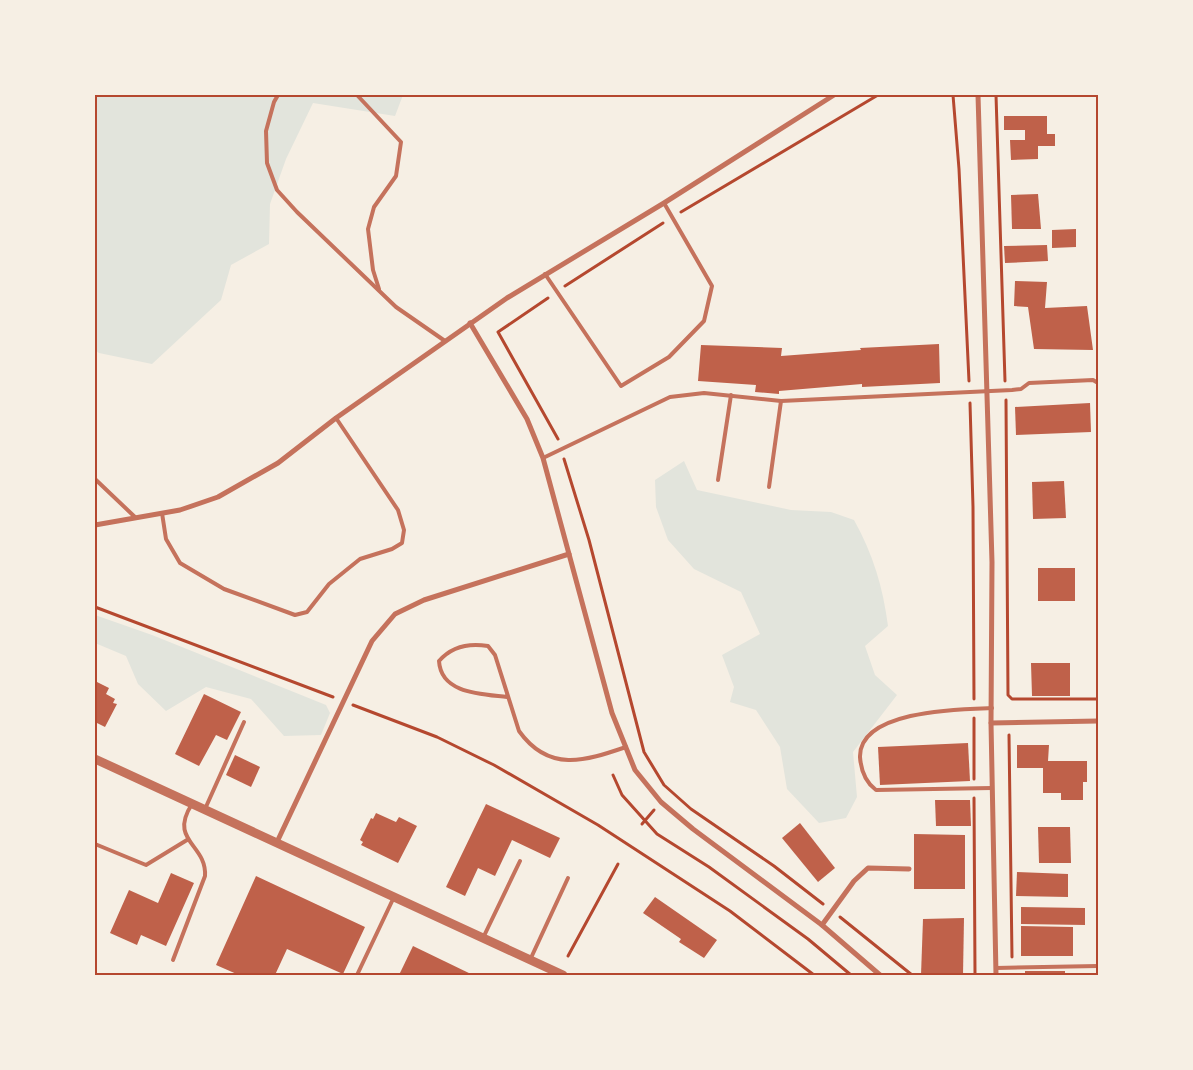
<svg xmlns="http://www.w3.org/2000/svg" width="1193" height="1070" viewBox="0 0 1193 1070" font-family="Roboto,sans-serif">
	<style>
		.green { fill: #e2e4dc }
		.building { fill: #bf614a }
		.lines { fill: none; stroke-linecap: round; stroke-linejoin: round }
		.path { stroke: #b5482f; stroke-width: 3 }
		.service { stroke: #c5725c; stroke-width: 4 }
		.minor { stroke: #c5725c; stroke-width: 5 }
		.tertiary { stroke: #c5725c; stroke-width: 9 }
		.neatline { fill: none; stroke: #b5482f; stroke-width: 2 }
	</style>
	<rect width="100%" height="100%" fill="#f6efe4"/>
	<g class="green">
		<path d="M 95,95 L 403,95 L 395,116 L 313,103 L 286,159 L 270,204 L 269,244 L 231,265 L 221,300 L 152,364 L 99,353 L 95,350 Z"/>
		<path d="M 684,461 L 697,490 L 791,510 L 831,512 L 854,520 C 873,554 883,587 888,626 L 865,646 L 875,675 L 897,695 L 853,752 L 857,797 L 846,818 L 819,823 L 787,789 L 780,747 L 756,710 L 730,702 L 734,687 L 722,655 L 760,634 L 741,592 L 694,569 L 668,540 L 656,507 L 655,480 Z"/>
		<path d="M 95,615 L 152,635 L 326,705 L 330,713 L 321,735 L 284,736 L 251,699 L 206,687 L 166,711 L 138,684 L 126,656 L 95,643 Z"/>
	</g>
	<g class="building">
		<path d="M 1004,116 L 1047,116 L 1047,134 L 1055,134 L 1055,146 L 1038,146 L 1038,159 L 1011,160 L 1010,140 L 1025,140 L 1025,130 L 1004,130 Z"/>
		<path d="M 1038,194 L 1041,229 L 1012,229 L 1011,195 Z"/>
		<path d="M 1076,229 L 1076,247 L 1052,248 L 1052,230 Z"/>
		<path d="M 1047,245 L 1048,261 L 1005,263 L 1004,246 Z"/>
		<path d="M 1015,281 L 1047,282 L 1045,308 L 1087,306 L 1093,350 L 1034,349 L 1028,307 L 1014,306 Z"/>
		<path d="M 939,344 L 940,383 L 862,387 L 862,384 L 779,391 L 779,394 L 755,392 L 756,385 L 698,381 L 701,345 L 782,348 L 781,356 L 861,350 L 860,348 Z"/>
		<path d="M 1090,403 L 1091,432 L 1016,435 L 1015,407 Z"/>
		<path d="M 1064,481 L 1066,518 L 1033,519 L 1032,482 Z"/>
		<rect x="1038" y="568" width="37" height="33"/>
		<path d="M 1031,663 L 1070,663 L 1070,696 L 1032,696 Z"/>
		<path d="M 97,682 L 109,688 L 106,694 L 115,699 L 113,703 L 117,704 L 105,727 L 95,722 Z"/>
		<path d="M 204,694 L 241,712 L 227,740 L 216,735 L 199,766 L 175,754 Z"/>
		<path d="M 968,743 L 970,781 L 880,785 L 878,747 Z"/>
		<path d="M 1017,745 L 1049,745 L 1048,761 L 1087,761 L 1087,782 L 1083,782 L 1083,800 L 1061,800 L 1061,793 L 1043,793 L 1043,768 L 1017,768 Z"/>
		<path d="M 235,755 L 260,767 L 251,787 L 226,775 Z"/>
		<path d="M 935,800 L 970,800 L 971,826 L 936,826 Z"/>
		<path d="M 486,804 L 560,838 L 550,858 L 512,840 L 495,876 L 478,868 L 465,896 L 446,887 Z"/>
		<path d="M 376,813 L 396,822 L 399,817 L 417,826 L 398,863 L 361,845 L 363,842 L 360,840 L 371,818 L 373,819 Z"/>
		<path d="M 800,823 L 835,868 L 818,882 L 782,838 Z"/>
		<path d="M 1038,827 L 1070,827 L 1071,863 L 1039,863 Z"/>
		<path d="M 914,834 L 965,835 L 965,889 L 914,889 Z"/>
		<path d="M 1017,872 L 1068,874 L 1068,897 L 1016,896 Z"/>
		<path d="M 171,873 L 194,883 L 166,946 L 141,935 L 137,945 L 110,933 L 129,890 L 158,903 Z"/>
		<path d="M 256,876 L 365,927 L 343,974 L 287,949 L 275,975 L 239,975 L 216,965 Z"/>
		<path d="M 655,897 L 717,940 L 704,958 L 679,942 L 681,939 L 643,913 Z"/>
		<path d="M 1021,907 L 1085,908 L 1085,925 L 1021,924 Z"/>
		<path d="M 964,918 L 963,975 L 921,975 L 923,919 Z"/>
		<path d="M 1021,926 L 1073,927 L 1073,956 L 1021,956 Z"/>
		<path d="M 413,946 L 473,975 L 399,975 Z"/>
		<rect x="1025" y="971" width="40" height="4"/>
	</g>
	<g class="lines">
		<g class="path">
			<path d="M 953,95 L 959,169 L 969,381"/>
			<path d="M 996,95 L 1005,381"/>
			<path d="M 681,212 L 878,95"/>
			<path d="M 565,286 L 663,223"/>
			<path d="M 548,298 L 498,332 L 558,439"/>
			<path d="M 1006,400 L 1008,695 L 1012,699 L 1098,699"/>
			<path d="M 970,403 L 973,507 L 974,699"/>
			<path d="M 564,459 L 589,540 L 644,752 L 664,785 L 691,809 L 774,866 L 823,904"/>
			<path d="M 95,607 L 333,697"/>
			<path d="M 353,705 L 437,737 L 494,765 L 598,825 L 730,911 L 814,975"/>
			<path d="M 1009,735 L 1012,957"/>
			<path d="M 613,775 L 622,795 L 657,834 L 709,867 L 808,939 L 851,975"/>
			<path d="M 974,779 L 974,718"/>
			<path d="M 974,798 L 975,975"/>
			<path d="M 642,824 L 654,810"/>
			<path d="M 840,917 L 912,975"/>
			<path d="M 568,956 L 618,864"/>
		</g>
		<g class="service">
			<path d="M 278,95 L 274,102 L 266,131 L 267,163 L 277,190 L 297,212 L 396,307 L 445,341"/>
			<path d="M 357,95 L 401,142 L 396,176 L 374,207 L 368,229 L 373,270 L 379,289"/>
			<path d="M 545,274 L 621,386 L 669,357 L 704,321 L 712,286 L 664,203"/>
			<path d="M 543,458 L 670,397 L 704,393 L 781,401 L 1012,390 L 1021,389 L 1029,383 L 1093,380 L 1098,383"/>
			<path d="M 95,479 L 136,518"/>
			<path d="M 718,480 L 731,395"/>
			<path d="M 769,487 L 781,401"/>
			<path d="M 162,513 L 166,539 L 180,563 L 224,589 L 295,615 L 307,612 L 329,584 L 360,559 L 392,549 L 402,543 L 404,530 L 398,510 L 336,418"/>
			<path d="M 507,697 C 482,694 441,694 439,661 C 452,646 470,643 488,646 L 495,655 L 519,731 C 549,773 585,761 626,747"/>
			<path d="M 992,708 C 961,709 859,710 860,757 C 861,771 865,782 876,790 L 992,788"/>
			<path d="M 205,809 L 244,722"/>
			<path d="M 95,844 L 146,865 L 187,840"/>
			<path d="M 483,938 L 520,861"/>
			<path d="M 173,960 L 205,876 C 207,844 168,841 192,804"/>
			<path d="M 530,960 L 568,878"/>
			<path d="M 996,968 L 1098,966"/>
			<path d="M 357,975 L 394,897"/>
		</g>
		<g class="minor">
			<path d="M 978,95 L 992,562 L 991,723 L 996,975"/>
			<path d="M 470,323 L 527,419 L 543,458 L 612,713 L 635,770 L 661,802 L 693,829 L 822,925 L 880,975"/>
			<path d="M 95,525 L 180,510 L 218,497 L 278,463 L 336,418 L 507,298 L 664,203 L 834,95"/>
			<path d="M 991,723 L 1098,721"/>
			<path d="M 277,842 L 372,641 L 395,614 L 424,600 L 569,554"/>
			<path d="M 822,925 L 854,881 L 868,868 L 909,869"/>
		</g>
		<path class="tertiary" d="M 95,759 L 563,975"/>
	</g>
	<rect width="1193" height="1070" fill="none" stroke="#f6efe4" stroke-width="192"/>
	<rect x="96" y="96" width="1001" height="878" class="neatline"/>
</svg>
